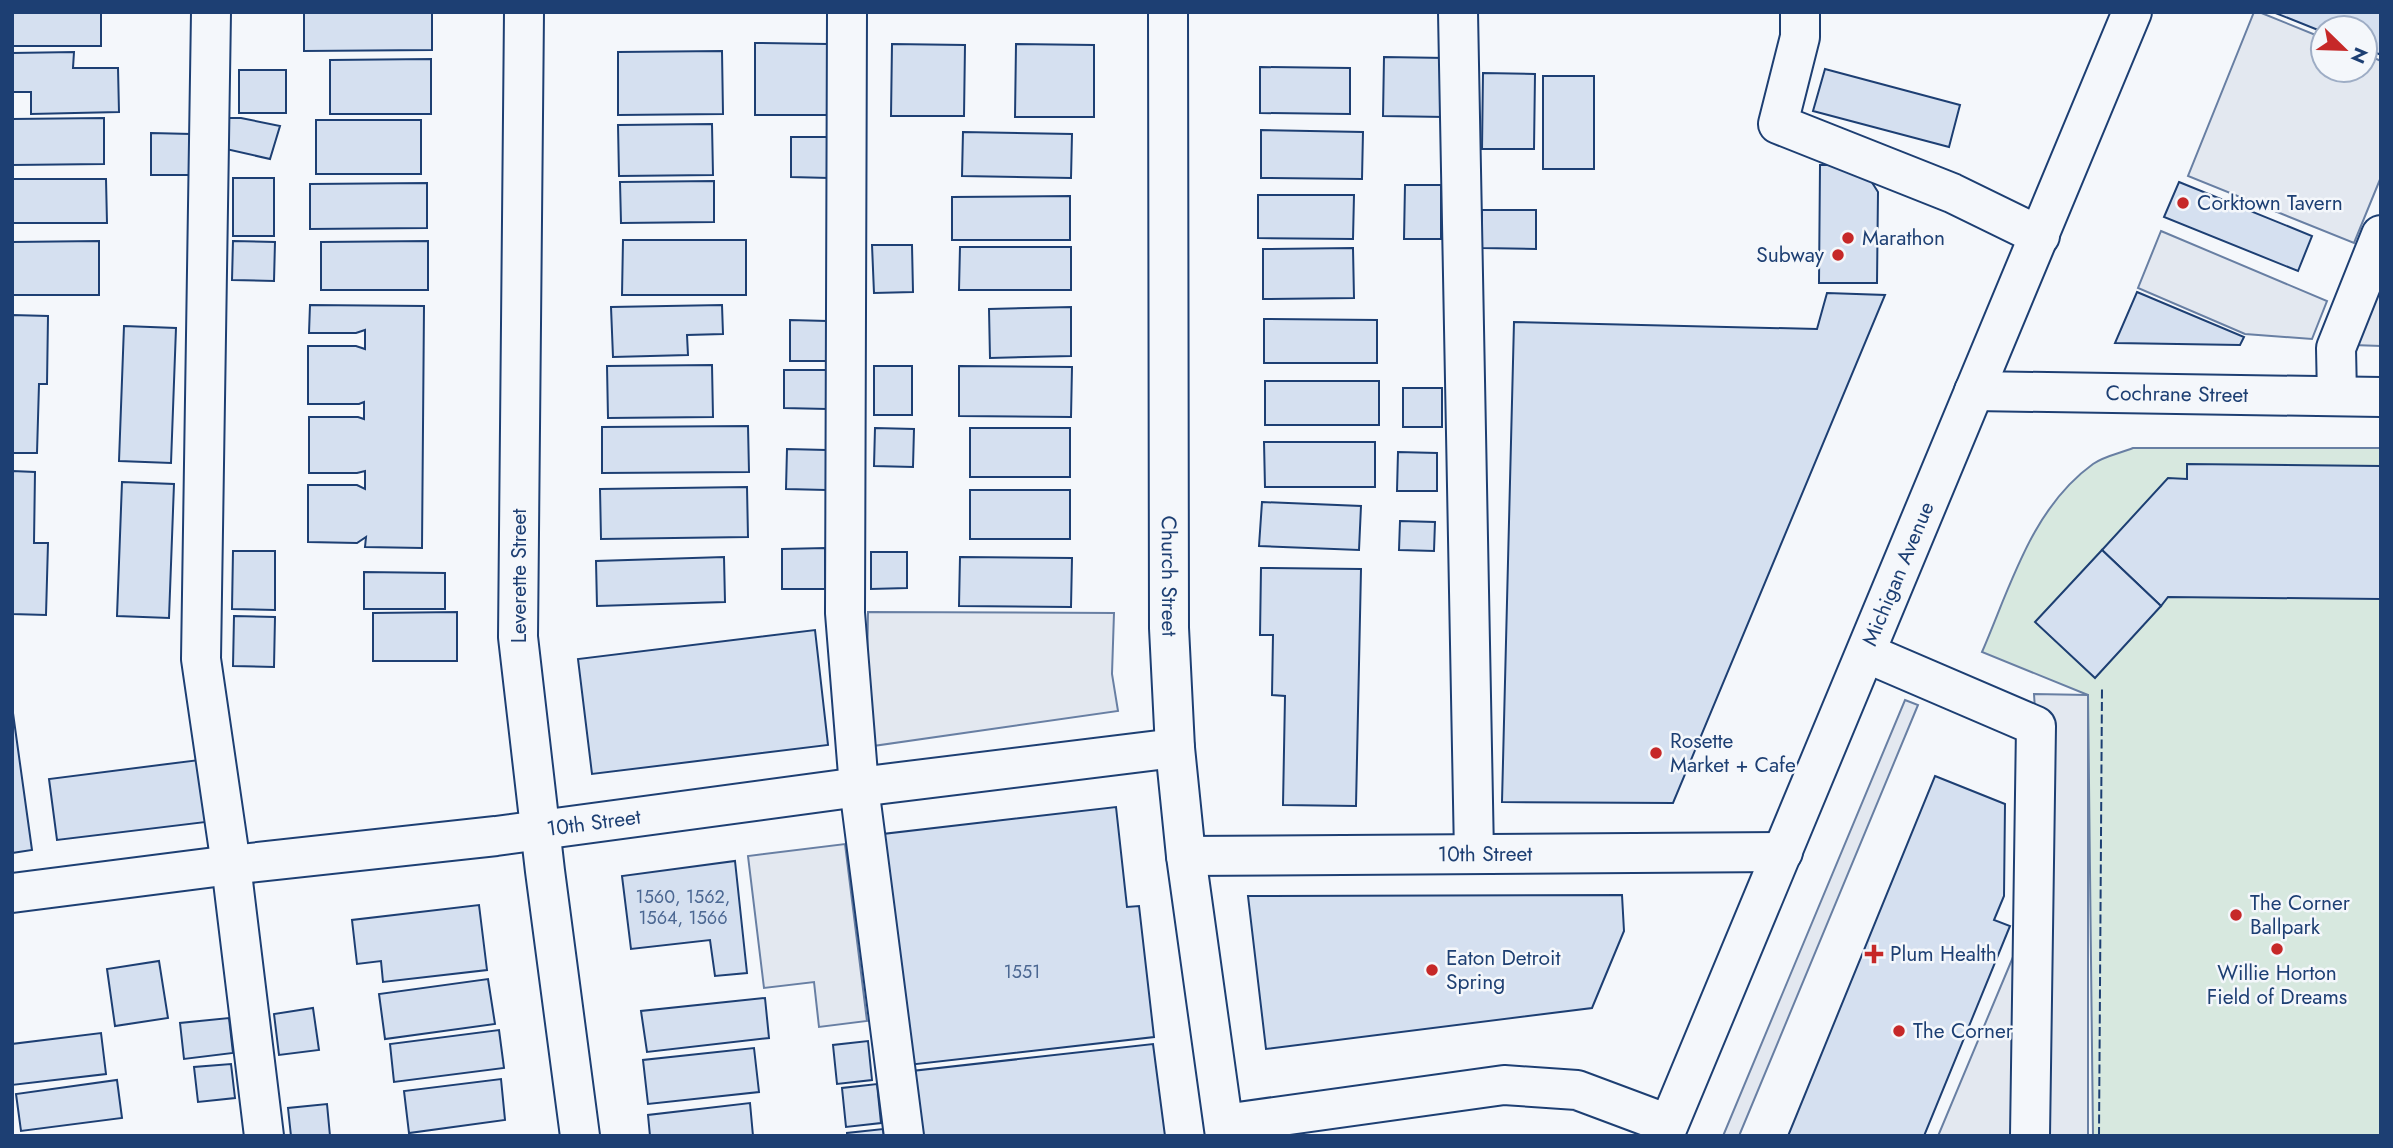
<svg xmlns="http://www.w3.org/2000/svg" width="2393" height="1148" font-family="Jost,sans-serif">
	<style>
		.green { fill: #d7e8df; stroke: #687fa3; stroke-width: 2 }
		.parking { fill: #e3e8f0; stroke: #687fa3; stroke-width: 2 }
		.building { fill: #d5e0f0; stroke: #1d3f73; stroke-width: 2 }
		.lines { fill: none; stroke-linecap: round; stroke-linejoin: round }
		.minor-casing { stroke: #1d3f73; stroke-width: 42 }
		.major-casing { stroke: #1d3f73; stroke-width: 42 }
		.minor { stroke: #f4f7fb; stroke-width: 38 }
		.major { stroke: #f4f7fb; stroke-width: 38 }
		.fence { stroke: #1d3f73; stroke-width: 2; stroke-dasharray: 9 3.5; stroke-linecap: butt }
		.poi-dot { fill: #c62828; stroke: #f4f7fb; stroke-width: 2.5 }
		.labels { text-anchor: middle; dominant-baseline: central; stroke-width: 5; stroke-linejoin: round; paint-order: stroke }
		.number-label { font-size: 18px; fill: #4b6792 }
		.poi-label { font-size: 21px; fill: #1d3f73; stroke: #f4f7fb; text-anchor: start }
		.street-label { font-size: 21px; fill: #1d3f73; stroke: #f4f7fb }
	</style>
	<rect width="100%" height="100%" fill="#f4f7fb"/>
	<path class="green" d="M2133 448H2381V1136H2093L2088 695 1982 652C2011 585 2032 508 2093 464 2104 456 2121 453 2133 448Z"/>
	<g class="parking">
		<path d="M2254 12H2259L2323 38V70H2365V54L2381 61V177L2354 243 2188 176Z"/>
		<path d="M2161 231 2327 301 2312 339 2245 334 2138 288Z"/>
		<path d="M2381 277V346L2353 345Z"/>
		<path d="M868 612 1114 613 1112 674 1118 711 873 746 867 672Z"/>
		<path d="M2034 694 2088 695V1136H2023L2036 726Z"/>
		<path d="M1905 700 1918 705 1739 1136H1723Z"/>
		<path d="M845 844 867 1021 819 1027 814 982 764 988 748 856Z"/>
		<path d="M2021 938 2012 1136H1938Z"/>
	</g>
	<g class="building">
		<rect x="12" y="12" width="89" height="34"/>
		<path d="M304 12H432V50L304 51Z"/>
		<path d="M2273 12H2381V55L2365 48V28H2323V32Z"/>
		<path d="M755 43 828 44 827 115H755Z"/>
		<path d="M892 44 965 45 964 116H891Z"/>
		<path d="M1016 44 1094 45V117H1015Z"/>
		<path d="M722 51 723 114 618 115V52Z"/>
		<path d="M74 52 73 68H118L119 112 31 114V92H12V53Z"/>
		<path d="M1384 57 1446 58 1445 117 1383 116Z"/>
		<path d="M431 59V114H330V60Z"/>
		<path d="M1260 67 1350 68V114L1260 113Z"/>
		<path d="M1825 69 1960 105 1949 147 1813 111Z"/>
		<rect x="239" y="70" width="47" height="43"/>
		<path d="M1483 73 1535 74 1534 149H1482Z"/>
		<rect x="1543" y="76" width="51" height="93"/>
		<path d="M104 118V164L12 165V119Z"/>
		<path d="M228 118H241L280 126 270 159 226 149Z"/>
		<rect x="316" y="120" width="105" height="54"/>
		<path d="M712 124 713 175 619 176 618 125Z"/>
		<path d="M1261 130 1363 132 1362 179 1261 178Z"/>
		<path d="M963 132 1072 134 1071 178 962 176Z"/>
		<path d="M151 133 191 134V175H151Z"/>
		<path d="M791 137H829V178L791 177Z"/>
		<path d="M1820 165H1861L1878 192 1877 283H1819Z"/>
		<rect x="233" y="178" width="41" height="58"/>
		<path d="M12 179H106L107 223H12Z"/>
		<path d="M714 181V222L621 223 620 182Z"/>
		<path d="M2179 182 2312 236 2298 271 2164 217Z"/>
		<path d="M427 183V228L310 229V184Z"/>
		<path d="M1405 185H1441V239H1404Z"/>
		<path d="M1258 195H1354L1353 239 1258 238Z"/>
		<path d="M1070 196V240H952V197Z"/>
		<path d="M1482 210H1536V249L1482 248Z"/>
		<path d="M623 240H746V295H622Z"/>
		<path d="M99 241V295H12V242Z"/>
		<path d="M233 241 275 242 274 281 232 280Z"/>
		<path d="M428 241V290H321V242Z"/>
		<path d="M872 245H912L913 292 874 293Z"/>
		<path d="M960 247H1071V290H959Z"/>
		<path d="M1353 248 1354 298 1263 299V249Z"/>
		<path d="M2137 292 2244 337 2240 345 2115 343Z"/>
		<path d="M1827 293 1885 295 1673 803 1502 802 1514 322 1817 329Z"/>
		<path d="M310 305 424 306 422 548 365 547 366 537 357 543 308 542V485H357L365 489V471L357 473H309V417H358L364 419V402L359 404H308V346H356L365 349V330L356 333H309Z"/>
		<path d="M722 305 723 334 687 335 688 355 613 357 611 307Z"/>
		<path d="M1071 307V356L990 358 989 309Z"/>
		<path d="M12 315 48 316 47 384H39L37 453H12Z"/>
		<path d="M1264 319 1377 320V363H1264Z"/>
		<path d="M790 320 827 321 826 361H790Z"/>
		<path d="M124 326 176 328 171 463 119 461Z"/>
		<path d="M712 365 713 417 608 418 607 366Z"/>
		<rect x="874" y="366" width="38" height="49"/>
		<path d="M959 366 1072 367 1071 417 959 416Z"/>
		<path d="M784 370H828L827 409 784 408Z"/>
		<rect x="1265" y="381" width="114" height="44"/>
		<rect x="1403" y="388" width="39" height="39"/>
		<path d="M748 426 749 472 602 473V427Z"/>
		<path d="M875 428 914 429 913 467 874 466Z"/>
		<rect x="970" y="428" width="100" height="49"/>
		<path d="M1264 442H1375V487H1265Z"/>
		<path d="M787 449 826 450V490L786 489Z"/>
		<path d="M1398 452 1437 453V491H1397Z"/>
		<path d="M2187 464 2381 466V599L2168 597 2161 606 2102 550 2168 478 2187 479Z"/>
		<path d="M12 471 35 472 34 543H48L46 615 12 614Z"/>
		<path d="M122 482 174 484 169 618 117 616Z"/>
		<path d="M747 487 748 537 601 539 600 489Z"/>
		<rect x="970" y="490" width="100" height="49"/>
		<path d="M1262 502 1361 506 1359 550 1259 546Z"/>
		<path d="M1400 521 1435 522 1434 551 1399 550Z"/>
		<path d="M825 548V589H782V549Z"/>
		<path d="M2102 550 2161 606 2095 678 2035 622Z"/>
		<path d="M233 551H275V610L232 609Z"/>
		<path d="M871 552H907V588L871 589Z"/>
		<path d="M724 557 725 602 597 606 596 561Z"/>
		<path d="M960 557 1072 558 1071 607 959 606Z"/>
		<path d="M1261 568 1361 569 1356 806 1283 805 1285 696 1272 695 1273 635H1260Z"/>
		<path d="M364 572 445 573V609H364Z"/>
		<path d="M457 612V661H373V613Z"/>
		<path d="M234 616 275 617 274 667 233 666Z"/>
		<path d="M815 630 828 745 592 774 578 659Z"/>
		<path d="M12 706 32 850 12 853Z"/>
		<path d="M199 760 206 822 57 840 49 779Z"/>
		<path d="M1935 776 2005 804 2004 896 1994 920 2010 926 1924 1136H1788Z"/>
		<path d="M1116 807 1127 907 1139 906 1154 1037 908 1065 883 834Z"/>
		<path d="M735 861 747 973 715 976 710 940 631 949 622 876Z"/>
		<path d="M1622 895 1624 931 1592 1008 1266 1049 1248 896Z"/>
		<path d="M479 905 487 970 383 982 381 961 357 964 352 920Z"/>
		<path d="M159 961 168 1018 115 1026 107 969Z"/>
		<path d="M488 979 495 1024 385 1039 379 994Z"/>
		<path d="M765 998 769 1038 647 1052 641 1011Z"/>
		<path d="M313 1008 319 1050 279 1055 274 1014Z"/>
		<path d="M229 1018 233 1053 184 1059 180 1023Z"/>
		<path d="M499 1030 504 1068 394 1082 390 1044Z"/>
		<path d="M101 1033 106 1074 12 1085V1044Z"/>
		<path d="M868 1041 872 1080 837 1084 833 1045Z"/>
		<path d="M1153 1044 1165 1136H921L912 1071Z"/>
		<path d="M754 1048 759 1092 648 1104 643 1060Z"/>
		<path d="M231 1064 235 1098 198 1102 194 1067Z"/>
		<path d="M501 1079 505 1120 409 1133 404 1091Z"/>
		<path d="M117 1080 122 1118 21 1131 16 1094Z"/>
		<path d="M877 1084 881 1123 846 1127 842 1088Z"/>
		<path d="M750 1103 753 1136H650L648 1115Z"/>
		<path d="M327 1104 330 1136H291L288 1108Z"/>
		<path d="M883 1129 884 1136H847V1133Z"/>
	</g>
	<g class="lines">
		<defs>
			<g id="minor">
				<path d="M211 12 201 659 231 865 264 1136"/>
				<path d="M524 12 518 637 545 871 580 1136"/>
				<path d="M847 12 845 613 859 787 904 1136"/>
				<path id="s1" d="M1168 12 1169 628 1175 748 1186 856 1225 1136"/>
				<path d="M1458 12 1474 854"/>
				<path d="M1800 12V37L1778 124 1952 193 2040 236"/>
				<path id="s2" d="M1974 391 2381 397"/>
				<path d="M2337 396 2336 348 2381 235"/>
				<path d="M1866 653 2036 726 2030 1136"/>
				<path id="s3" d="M1186 856 1783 852"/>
				<path id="s4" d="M12 893 231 865 496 836 859 787 1175 748"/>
				<path d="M1224 1124 1504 1085 1577 1090 1668 1124"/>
			</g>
			<g id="major">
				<path id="s5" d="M1664 1136 2132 12"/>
			</g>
		</defs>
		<use href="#minor" class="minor-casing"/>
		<use href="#major" class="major-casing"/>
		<use href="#minor" class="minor"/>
		<use href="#major" class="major"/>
		<path class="fence" d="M2099 1136 2102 687"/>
	</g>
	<g class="poi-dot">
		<circle cx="2183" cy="203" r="7"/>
		<circle cx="1848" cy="238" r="7"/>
		<circle cx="1838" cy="255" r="7"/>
		<circle cx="1656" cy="753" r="7"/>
		<circle cx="2236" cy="915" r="7"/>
		<circle cx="2277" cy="949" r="7"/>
		<path d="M1870.5 943.5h7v7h7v7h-7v7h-7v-7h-7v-7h7z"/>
		<circle cx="1432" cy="970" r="7"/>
		<circle cx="1899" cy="1031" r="7"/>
	</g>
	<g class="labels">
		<g class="number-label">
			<text x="683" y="897">1560, 1562,<tspan x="683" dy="21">1564, 1566</tspan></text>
			<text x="1022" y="972">1551</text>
		</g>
		<g class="poi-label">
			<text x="2197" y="203">Corktown Tavern</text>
			<text x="1862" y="238">Marathon</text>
			<text x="1824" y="255" text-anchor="end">Subway</text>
			<text x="1670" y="741">Rosette<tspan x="1670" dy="24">Market + Cafe</tspan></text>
			<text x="2250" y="903">The Corner<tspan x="2250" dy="24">Ballpark</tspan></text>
			<text x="1890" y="954">Plum Health</text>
			<text x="1446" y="958">Eaton Detroit<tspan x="1446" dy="24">Spring</tspan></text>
			<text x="2277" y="973" text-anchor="middle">Willie Horton<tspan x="2277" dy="24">Field of Dreams</tspan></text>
			<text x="1913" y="1031">The Corner</text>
		</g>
		<g class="street-label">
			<text stroke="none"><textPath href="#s2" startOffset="203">Cochrane Street</textPath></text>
			<text stroke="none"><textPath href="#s5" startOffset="609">Michigan Avenue</textPath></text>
			<text transform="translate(519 576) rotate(-90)">Leverette Street</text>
			<text stroke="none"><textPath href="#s1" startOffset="564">Church Street</textPath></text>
			<text stroke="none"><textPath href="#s4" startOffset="586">10th Street</textPath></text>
			<text stroke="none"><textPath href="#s3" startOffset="299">10th Street</textPath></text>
		</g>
	</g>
	<rect width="2393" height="1148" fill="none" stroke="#1d3f73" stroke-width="28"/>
	<g transform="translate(2344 49) rotate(113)"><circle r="33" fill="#f4f7fb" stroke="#9eadc5" stroke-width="2"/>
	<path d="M0-5L12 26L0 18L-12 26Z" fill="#c62828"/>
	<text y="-10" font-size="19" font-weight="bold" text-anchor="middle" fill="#1d3f73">N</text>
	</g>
</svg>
